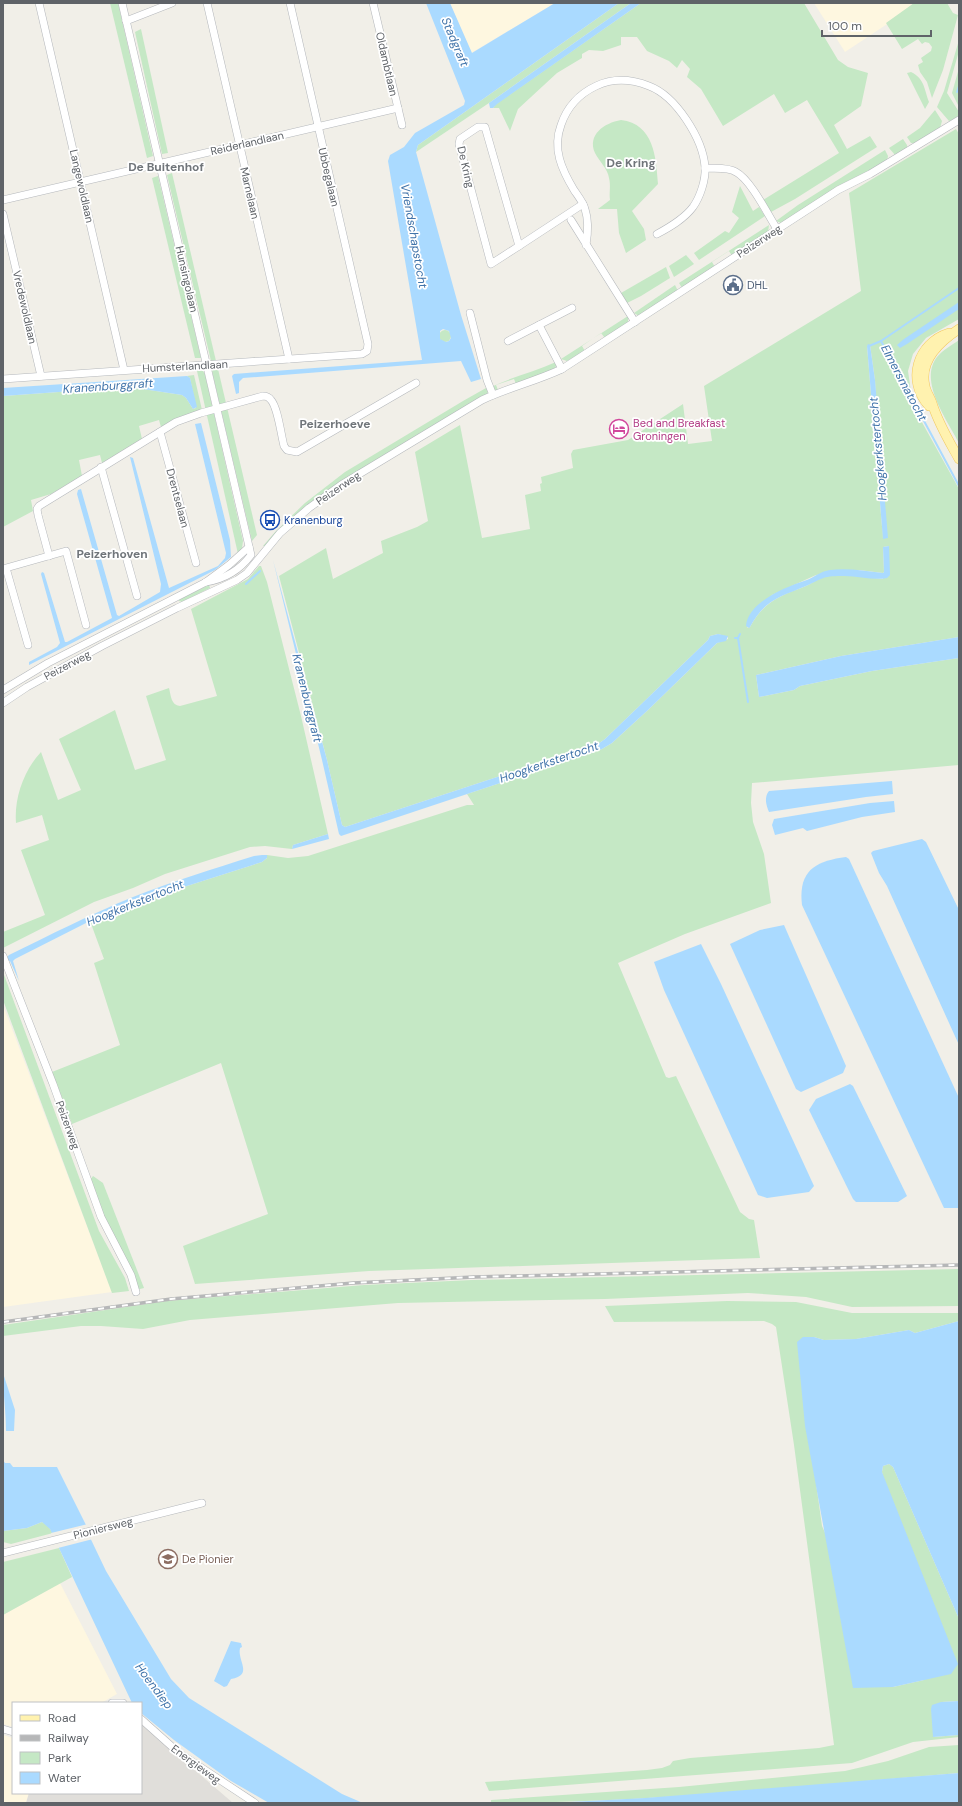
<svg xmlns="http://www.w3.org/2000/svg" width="962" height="1806" font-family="'DM Sans',sans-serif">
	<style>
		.commercial { fill: #fef7e0 }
		.industrial { fill: #e0deda }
		.green { fill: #c5e8c5; fill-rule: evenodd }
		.water { fill: #aadaff; fill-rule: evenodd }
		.pier { fill: #f1efe8 }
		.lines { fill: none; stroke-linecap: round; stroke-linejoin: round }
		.stream { stroke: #aadaff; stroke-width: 2 }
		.minor-casing { stroke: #b5b8bc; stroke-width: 8 }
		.major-casing { stroke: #f2c960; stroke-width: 10 }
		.minor { stroke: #fff; stroke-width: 7 }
		.major { stroke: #fff2af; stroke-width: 9 }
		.rail-casing { stroke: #b6b7b8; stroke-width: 3.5 }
		.rail { stroke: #fff; stroke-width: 2; stroke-dasharray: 6; stroke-linecap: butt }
		.labels { text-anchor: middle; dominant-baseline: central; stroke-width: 3.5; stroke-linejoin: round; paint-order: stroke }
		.street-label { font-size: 11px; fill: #5f6368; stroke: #fff }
		.service-label { font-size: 11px; fill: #4e5e75; stroke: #fff; text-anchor: start }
		.hotel-label { font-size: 11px; fill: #b23c85; stroke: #fff; text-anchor: start }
		.transit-label { font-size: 11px; fill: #164399; stroke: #fff; text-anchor: start }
		.education-label { font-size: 11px; fill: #785e54; stroke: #fff; text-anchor: start }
		.water-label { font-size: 12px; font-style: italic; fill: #4174aa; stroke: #fff }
		.neighbourhood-label { font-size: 12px; font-weight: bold; fill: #70757a; stroke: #fff }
	</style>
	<rect width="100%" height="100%" fill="#f1efe8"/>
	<g class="commercial">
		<path d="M450 3H555L471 53Z"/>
		<path d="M814 3H919L845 52Z"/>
		<path d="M3 1005 112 1292 3 1307Z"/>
		<path d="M60 1583 117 1694 101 1703H13V1727L3 1724V1615Z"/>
		<path d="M3 1735 13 1738V1793H29L26 1803H3Z"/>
	</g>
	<path class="industrial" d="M141 1724 233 1803H26L29 1793H141Z"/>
	<g class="green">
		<path d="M110 3H118L153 156 147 158Z"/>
		<path d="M619 3H631L489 103 416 152 418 145Z"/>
		<path d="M641 3H804L838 60 848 67 868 73 861 106 834 125 847 149 870 136 877 147 795 199 771 212 763 200 839 153 807 100 785 113 774 94 723 126 701 89 687 77 690 69 682 60 677 68 669 61 647 51 637 37H621V45L603 51 589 50 582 54V58L557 73 518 109 510 131 499 108H493L496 104Z"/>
		<path d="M914 3H947L953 13 958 15 943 70 932 98 927 82 920 72 918 65 923 62 921 58 931 51 932 47 929 43 925 42 922 44 918 39 902 49 886 23Z"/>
		<path d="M141 29 168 153 162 154 135 32Z"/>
		<path d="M959 40V51L947 93 959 112V115L953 120 949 121 937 107 944 91Z"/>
		<path d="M959 68V107L952 93Z"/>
		<path d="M911 72C925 79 924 89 929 102L925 109 907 73Z"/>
		<path d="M935 110 942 121 940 128 915 143H911L907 137 920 128Z"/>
		<path d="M621 120C654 124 656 157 658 184L632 211 644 229 646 240 626 253 619 233 617 209H598L610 200C609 193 611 185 609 178 608 169 599 161 595 153 587 135 604 123 621 120Z"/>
		<path d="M956 129 959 134V319L926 338 913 354 908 371 913 406 959 489V637L841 656 756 675 759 697 794 690 800 686 872 671 959 658V765L752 783 751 803 753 822 764 854 771 903 685 934 618 963 666 1077 669 1078 676 1076 740 1212 749 1219 754 1220 760 1258 369 1271 195 1284 183 1246 268 1214 221 1063 72 1124 52 1072 120 1045 94 963 104 959 90 921 165 893 262 862 267 858V855L288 858 308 856 467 805H474L467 794 602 749 612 743 648 710 717 643 728 639V637L718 634 710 636 708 640 605 739 598 744 345 827 342 825 327 760 279 576 326 548 333 579 383 553 381 541 417 527 428 521 415 452 460 425 482 538 530 529 525 495 541 491 540 484 542 483 541 477 573 468 571 454 573 450 628 440 683 404 688 444 712 441 704 386 861 291 849 193ZM870 345 875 380 883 539 867 346ZM889 546 883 579C865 577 846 574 828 576 820 577 813 583 806 586 780 596 764 601 750 627L747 628 772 595 816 575 859 570 883 573 884 572 883 547Z"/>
		<path d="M903 139 907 145V148L895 155 889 148Z"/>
		<path d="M885 150 888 156 887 161 781 223 776 221 798 205Z"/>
		<path d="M172 173 216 361H211L167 175Z"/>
		<path d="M158 176 201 358H195L152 178Z"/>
		<path d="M740 186 753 211 759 207 765 216 699 260 694 253 725 231 729 233 739 218 732 212Z"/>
		<path d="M769 225 768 232 732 256 729 251 712 262 715 267 682 288 679 283Z"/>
		<path d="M686 255 694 264 674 277 669 266Z"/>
		<path d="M666 267 670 278 641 296 627 303 621 293Z"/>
		<path d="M675 285 678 291 639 316 634 313Z"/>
		<path d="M628 316V322L605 338 601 333 582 346 585 351 567 361 561 359Z"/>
		<circle cx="445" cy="336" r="6"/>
		<path d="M959 340V443C948 421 918 381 937 357 943 350 952 345 959 340Z"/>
		<path d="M556 362V366L554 370 516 384 514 379 496 385 498 390H493L491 387C512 377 534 372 556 362Z"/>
		<path d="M218 369 257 535 252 541 213 376 212 370Z"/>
		<path d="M197 371H203L205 374 243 541 242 548 238 554Z"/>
		<path d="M194 375 202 410 161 427 159 420 139 426 142 439 102 463 100 455 79 460 82 476 51 494 31 500 33 511 3 527V396L115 388H136L182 395 186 398 193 409 196 408 190 378 187 376Z"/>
		<path d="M486 388 488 392 486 395 318 497 297 514 265 546H263L275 532 305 503 345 472 463 401Z"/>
		<path d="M259 566H261L267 582 301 716 328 834 293 845 292 849 265 846 250 847 165 874 133 888 94 902 3 948V932L45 915 21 850 49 840 42 815 16 823C14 798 24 770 41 752L58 800 81 790 59 739 115 710 135 770 166 760 146 696 169 688C171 696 171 705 180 706L217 696 191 609 248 579Z"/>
		<path d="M209 585 210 588 182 602 179 601V599Z"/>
		<path d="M3 972 99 1231 125 1278 129 1291 112 1293 3 1000Z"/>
		<path d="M93 1176 103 1183 144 1288 136 1290 108 1231 90 1180Z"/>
		<path d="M959 1269V1306L852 1307 806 1297 748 1293 605 1299 398 1303 190 1320 143 1329 101 1326H81L3 1336V1325L167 1301 364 1285 472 1280Z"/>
		<path d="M727 1301 796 1302 852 1313H959V1321L915 1333 909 1330 856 1339 824 1340 814 1337 816 1483 822 1526 893 1687 924 1680 882 1472 883 1466 889 1464 893 1467 959 1619V1701L941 1702 933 1737 959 1735V1737L913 1742 852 1763 489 1791 485 1782 647 1770 662 1768 670 1765 673 1761 690 1758 819 1748 834 1745 794 1445 776 1327 772 1324 764 1321 614 1322 605 1306Z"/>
		<path d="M42 1522 48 1526 53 1533 11 1544 3 1542V1531L27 1528Z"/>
		<path d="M59 1548 72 1577 3 1615V1562Z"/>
		<path d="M959 1745V1773C803 1786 647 1803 491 1803V1800L679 1787 845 1771 888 1761 929 1747Z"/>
	</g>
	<g class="water">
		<path d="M426 3H450L472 53 555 3H619L418 145 416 152 461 315 481 379 471 382 461 361 243 378 239 382V393L236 394 232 376 234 374 422 360 388 161 390 155 404 147 415 133 464 105 465 101ZM443 329 449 331 451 338 449 341 446 342 440 339V331Z"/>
		<path d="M631 3H641L497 104 493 108H490L489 103Z"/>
		<path d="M959 302V309L907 344 900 348 897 345 904 339Z"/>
		<path d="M868 344 870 345 875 380 888 538 883 539 867 346Z"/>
		<path d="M187 376 190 378 197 407 193 409 186 398 182 395 136 388H115L3 396V388Z"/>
		<path d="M201 423 230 540 231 557 215 570 29 665V662L57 647 60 643 41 574 42 572 44 573 65 642H67L112 618 77 494 78 490 81 489 117 615 119 616 160 592 161 584 130 457 133 458 169 588 218 566 225 558 226 553 195 424Z"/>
		<path d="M889 546 890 575 887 578C873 581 856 575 841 576 822 576 822 579 806 586 780 597 765 599 750 627L749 628 746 626C748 602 786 587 804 581 814 578 820 571 830 570 848 568 865 571 883 573L884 572 883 547Z"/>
		<path d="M273 560 327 760 342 825 345 827 598 744 605 739 708 640 710 636 718 634 728 636 726 641 717 643 648 710 612 743 602 749 341 836 339 834 322 760Z"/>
		<path d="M959 637V658L872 671 800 686 794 690 759 697 756 675 841 656Z"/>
		<path d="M892 781 893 794 866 797 769 812C766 805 764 797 769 791Z"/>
		<path d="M894 801 895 812 862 817 807 831 803 828 775 835 772 825 774 819 870 803Z"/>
		<path d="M328 834 329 839 292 849 293 845Z"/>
		<path d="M922 839 926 842 959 910V1045L887 886 879 873 871 853 873 851Z"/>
		<path d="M262 855H267V858L262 862 165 893 90 921 15 959 13 961 19 981 10 961H8L7 957 9 955C50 935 91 914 133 897 173 881 213 869 254 856Z"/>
		<path d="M846 857 849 859 959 1098V1208H944L802 905C798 871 815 861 846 857Z"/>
		<path d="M784 925 846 1066 843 1073 801 1092 796 1089 730 944 760 930Z"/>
		<path d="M701 944 721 984 814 1186 809 1192 767 1198 758 1195 664 990 654 962Z"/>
		<path d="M850 1084 853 1086 907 1196 898 1202H856L853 1199 809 1110 816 1099Z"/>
		<path d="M959 1321V1619L893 1467 889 1464 883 1466 882 1472 958 1664 951 1674 893 1687 853 1688 805 1426 797 1342 803 1337H814L824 1340 856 1339 909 1330 915 1333Z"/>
		<path d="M3 1373 15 1410 14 1431H6C6 1411 3 1393 3 1373Z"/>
		<path d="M3 1460 5 1463H10L13 1467H57L86 1525 85 1527 106 1571 171 1679 189 1698 342 1794 363 1803H269L231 1781 174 1740 141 1713V1703H132L50 1529 42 1522 27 1528 3 1531Z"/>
		<path d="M231 1641 241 1643 242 1647 240 1648C237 1661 254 1675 231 1679L227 1686 224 1687 214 1681Z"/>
		<path d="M959 1701V1735L933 1737 931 1709 932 1705 941 1702Z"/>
		<path d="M959 1773V1803H551L645 1798Z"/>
	</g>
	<path class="pier" d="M88 1524V1527L93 1539 58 1548 51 1533Z"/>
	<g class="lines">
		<g class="stream">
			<path d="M957 92 959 86"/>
			<path d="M959 288 881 341 959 486"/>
			<path d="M869 346 881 341"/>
			<path d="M246 584 260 571"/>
			<path d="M735 638H738L740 634"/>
			<path d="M738 638 748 702"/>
		</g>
		<defs>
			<g id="minor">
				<path d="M39 3 124 370"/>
				<path d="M122 3 251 555C239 571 225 579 206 582"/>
				<path d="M207 3 289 359"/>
				<path d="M373 3 402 125"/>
				<path d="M126 21 172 3"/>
				<path d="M478 127H485L519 246 491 264 459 144 460 139Z"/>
				<path d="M705 168C714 169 728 167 736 172 751 180 768 215 777 229"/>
				<path d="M3 200 398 108"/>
				<path d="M3 214 41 376"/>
				<path d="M571 220 635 322"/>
				<path d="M586 245C588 233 589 221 585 209 583 202 578 196 574 190 562 170 552 149 561 125 567 107 579 94 596 86 613 78 631 79 649 86 676 96 703 139 705 167 706 180 700 197 693 207 684 219 670 227 657 234"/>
				<path d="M519 246 583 204"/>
				<path d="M470 313 487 380 493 395"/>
				<path d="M539 325 562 369"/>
				<path d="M508 341 572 308"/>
				<path d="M3 379 362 354 367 351 368 344 290 3"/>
				<path d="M160 432 196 563"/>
				<path d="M101 467 137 596"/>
				<path d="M49 556 38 515 37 509 39 506 176 422 201 413 263 396C266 396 269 397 271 400 278 408 281 435 284 446L287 450 297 452 416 383"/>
				<path d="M28 645 6 568 66 551 86 625"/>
				<path d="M3 690 48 663 206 582 229 565 249 547"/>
				<path d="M3 703 27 687 102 646 177 608 237 580 247 573 280 533 309 508 341 485 482 400C508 388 536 381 562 369L838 190 870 174 959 120"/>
				<path d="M3 956 53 1084 101 1217 131 1275 136 1292"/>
				<path d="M3 1553 202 1503"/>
				<path d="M112 1703H123"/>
				<path d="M141 1719 179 1753 255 1803"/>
				<path d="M3 1729 13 1732"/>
			</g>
			<g id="major">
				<path d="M959 329C939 342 919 361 925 386 926 392 930 397 932 403 938 423 949 441 959 459"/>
				<path d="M929 406C906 381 917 343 949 333"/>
			</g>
		</defs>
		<use href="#minor" class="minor-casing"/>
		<use href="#major" class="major-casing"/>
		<use href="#minor" class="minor"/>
		<use href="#major" class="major"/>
		<defs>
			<path id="rail" d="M3 1322 171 1299 353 1283 474 1277 959 1265"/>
		</defs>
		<use href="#rail" class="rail-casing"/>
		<use href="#rail" class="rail"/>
	</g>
	<defs>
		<symbol id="civic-ring" viewBox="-11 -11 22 22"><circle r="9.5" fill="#fff" stroke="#5c6f8a" stroke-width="1.5"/><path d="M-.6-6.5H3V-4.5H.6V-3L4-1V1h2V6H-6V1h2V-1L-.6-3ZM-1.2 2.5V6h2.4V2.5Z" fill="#5c6f8a"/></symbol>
		<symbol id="hotel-ring" viewBox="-11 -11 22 22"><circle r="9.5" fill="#fff" stroke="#d1479c" stroke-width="1.5"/><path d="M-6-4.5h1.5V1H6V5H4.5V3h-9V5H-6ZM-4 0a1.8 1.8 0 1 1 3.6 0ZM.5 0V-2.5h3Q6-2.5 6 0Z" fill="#d1479c"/></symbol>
		<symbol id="bus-ring" viewBox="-11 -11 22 22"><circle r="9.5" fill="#fff" stroke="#1a4fb4" stroke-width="1.5"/><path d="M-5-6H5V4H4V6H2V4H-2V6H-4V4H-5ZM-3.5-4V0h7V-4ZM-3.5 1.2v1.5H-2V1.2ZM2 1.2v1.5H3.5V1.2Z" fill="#1a4fb4"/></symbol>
		<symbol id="school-ring" viewBox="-11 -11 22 22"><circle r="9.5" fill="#fff" stroke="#8d6e63" stroke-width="1.5"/><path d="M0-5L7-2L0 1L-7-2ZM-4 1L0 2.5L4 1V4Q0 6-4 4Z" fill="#8d6e63"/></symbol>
	</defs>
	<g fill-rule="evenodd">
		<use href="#civic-ring" x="722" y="274" width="22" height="22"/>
		<use href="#hotel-ring" x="608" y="418" width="22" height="22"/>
		<use href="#bus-ring" x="259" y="509" width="22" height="22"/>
		<use href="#school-ring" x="157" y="1548" width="22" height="22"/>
	</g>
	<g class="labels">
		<g class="street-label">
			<text transform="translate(387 64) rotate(77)">Oldambtlaan</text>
			<text transform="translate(247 143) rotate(-13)">Reiderlandlaan</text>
			<text transform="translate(466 167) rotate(77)">De Kring</text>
			<text transform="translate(329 177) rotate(77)">Ubbegalaan</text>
			<text transform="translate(82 186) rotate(77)">Langewoldlaan</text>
			<text transform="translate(250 193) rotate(77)">Marnelaan</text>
			<text transform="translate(759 241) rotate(-33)">Peizerweg</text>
			<text transform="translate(187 279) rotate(77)">Hunsingolaan</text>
			<text transform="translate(25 307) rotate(77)">Vredewoldlaan</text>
			<text transform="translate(185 366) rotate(-3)">Humsterlandlaan</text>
			<text transform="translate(338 488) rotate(-34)">Peizerweg</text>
			<text transform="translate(178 498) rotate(75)">Drentselaan</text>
			<text transform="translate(67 665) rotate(-28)">Peizerweg</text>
			<text transform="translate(68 1125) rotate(70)">Peizerweg</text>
			<text transform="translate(103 1528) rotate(-14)">Pioniersweg</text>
			<text transform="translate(196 1764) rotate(36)">Energieweg</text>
		</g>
		<g class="service-label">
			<text x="747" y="285">DHL</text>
		</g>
		<g class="hotel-label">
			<text x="633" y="423">Bed and Breakfast<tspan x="633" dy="13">Groningen</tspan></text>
		</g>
		<g class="transit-label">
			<text x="284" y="520">Kranenburg</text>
		</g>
		<g class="education-label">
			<text x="182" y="1559">De Pionier</text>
		</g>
		<g class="water-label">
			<text transform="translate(455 42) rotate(67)">Stadgraft</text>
			<text transform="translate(414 236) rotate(80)">Vriendschapstocht</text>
			<text transform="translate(904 383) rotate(62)">Elmersmatocht</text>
			<text transform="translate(108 386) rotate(-4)">Kranenburggraft</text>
			<text transform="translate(878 449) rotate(-95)">Hoogkerkstertocht</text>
			<text transform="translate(307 698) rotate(76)">Kranenburggraft</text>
			<text transform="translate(549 762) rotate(-19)">Hoogkerkstertocht</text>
			<text transform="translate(135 903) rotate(-22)">Hoogkerkstertocht</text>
			<text transform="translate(154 1686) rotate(53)">Hoendiep</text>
		</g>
		<g class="neighbourhood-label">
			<text x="631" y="163">De Kring</text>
			<text x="166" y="167">De Buitenhof</text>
			<text x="335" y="424">Peizerhoeve</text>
			<text x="112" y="554">Peizerhoven</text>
		</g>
	</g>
	<rect width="962" height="1806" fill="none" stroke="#5f6368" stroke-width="8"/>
	<rect x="12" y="1702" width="130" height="92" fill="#ffffff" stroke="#bfc1c3"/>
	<rect x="20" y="1715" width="20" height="6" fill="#fff2af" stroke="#bfc1c3"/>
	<text x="48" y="1722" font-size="12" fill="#5f6368">Road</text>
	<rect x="20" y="1735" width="20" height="6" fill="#b6b7b8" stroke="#bfc1c3"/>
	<text x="48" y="1742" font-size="12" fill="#5f6368">Railway</text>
	<rect x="20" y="1752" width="20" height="12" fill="#c5e8c5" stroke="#bfc1c3"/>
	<text x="48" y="1762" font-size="12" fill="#5f6368">Park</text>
	<rect x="20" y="1772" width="20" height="12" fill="#aadaff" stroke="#bfc1c3"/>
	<text x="48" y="1782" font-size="12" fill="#5f6368">Water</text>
	<path d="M822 30v6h109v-6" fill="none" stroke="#5f6368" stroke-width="2"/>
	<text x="828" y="30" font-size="12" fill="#5f6368" stroke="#ffffff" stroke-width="3" paint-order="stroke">100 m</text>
</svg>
